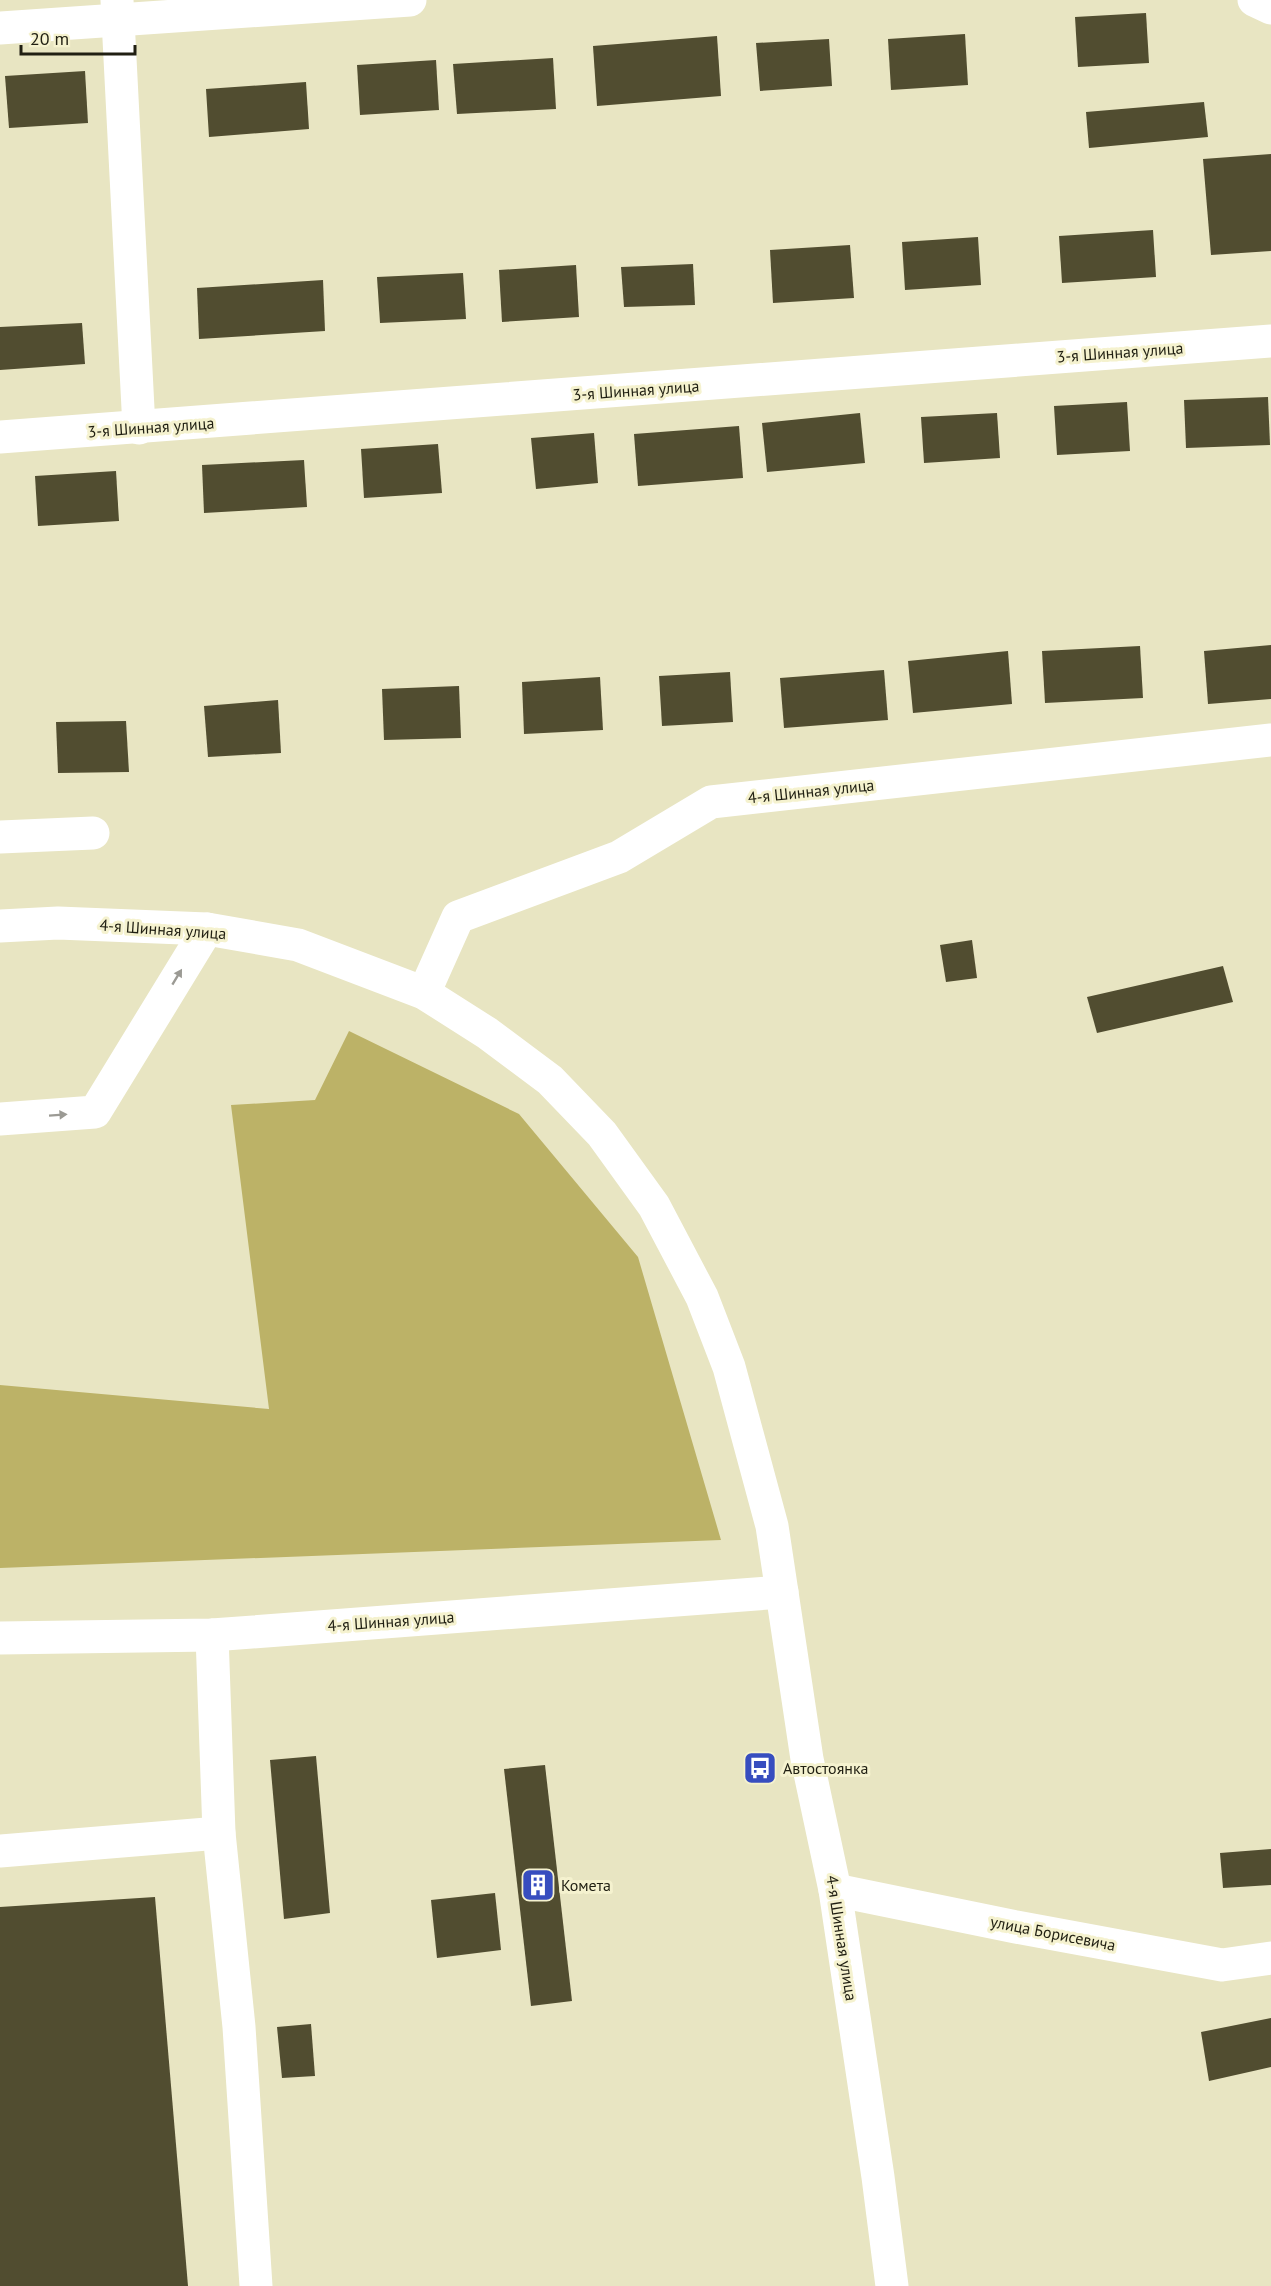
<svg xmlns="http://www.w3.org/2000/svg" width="1271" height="2286" font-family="'PT Sans',sans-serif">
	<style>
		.forest { fill: #bcb267 }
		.building { fill: #514d30 }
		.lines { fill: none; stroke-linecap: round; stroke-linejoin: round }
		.minor { stroke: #fff; stroke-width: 33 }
		.oneway { fill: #9b9a94 }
		.labels { text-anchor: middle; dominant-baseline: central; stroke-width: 6; stroke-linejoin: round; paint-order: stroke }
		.street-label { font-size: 16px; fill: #201f12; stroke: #f5f2cf }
		.poi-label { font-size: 16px; fill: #201f12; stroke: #f5f2cf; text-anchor: start }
	</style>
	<rect width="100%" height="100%" fill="#e8e5c2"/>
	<path class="forest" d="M349 1031 519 1114 638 1257 721 1540 0 1568V1385L269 1409 231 1105 315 1100Z"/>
	<g class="building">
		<path d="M1146 13 1149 63 1078 67 1075 17Z"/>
		<path d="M965 34 968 85 891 90 888 39Z"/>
		<path d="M717 36 721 96 597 106 593 46Z"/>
		<path d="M829 39 832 86 760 91 756 43Z"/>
		<path d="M553 58 556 109 457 114 453 64Z"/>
		<path d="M436 60 439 110 360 115 357 65Z"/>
		<path d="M85 71 88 123 9 128 5 76Z"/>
		<path d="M306 82 309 129 209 137 206 89Z"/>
		<path d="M1204 102 1208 137 1089 148 1086 112Z"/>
		<path d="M1271 154V251L1211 255 1203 159Z"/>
		<path d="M1153 230 1156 277 1062 283 1059 236Z"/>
		<path d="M978 237 981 285 905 290 902 242Z"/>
		<path d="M850 245 854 298 773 303 770 250Z"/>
		<path d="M693 264 695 305 624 307 621 267Z"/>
		<path d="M576 265 579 317 502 322 499 270Z"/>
		<path d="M463 273 466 319 380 323 377 277Z"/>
		<path d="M323 280 325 331 199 339 197 288Z"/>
		<path d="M82 323 85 364 0 370V327Z"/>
		<path d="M1268 397 1270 445 1186 448 1184 400Z"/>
		<path d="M1127 402 1130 451 1057 455 1054 406Z"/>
		<path d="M860 413 865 463 767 472 762 423Z"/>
		<path d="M997 413 1000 458 924 463 921 417Z"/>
		<path d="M739 426 743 478 638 486 634 434Z"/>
		<path d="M594 433 598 483 536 489 531 438Z"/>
		<path d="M438 444 442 493 364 498 361 449Z"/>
		<path d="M304 460 307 507 204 513 202 465Z"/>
		<path d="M116 471 119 521 38 526 35 476Z"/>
		<path d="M1271 645V699L1208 704 1204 651Z"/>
		<path d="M1140 646 1143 698 1045 703 1042 651Z"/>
		<path d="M1008 651 1012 704 913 713 908 661Z"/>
		<path d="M884 670 888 720 784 728 780 678Z"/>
		<path d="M730 672 733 722 662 726 659 676Z"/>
		<path d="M600 677 603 730 524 734 522 682Z"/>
		<path d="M459 686 461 738 384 740 382 689Z"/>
		<path d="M278 700 281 753 208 757 204 706Z"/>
		<path d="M126 721 129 772 58 773 56 722Z"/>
		<path d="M972 940 977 978 946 982 940 945Z"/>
		<path d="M1223 966 1233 1002 1097 1033 1087 997Z"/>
		<path d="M316 1756 330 1913 284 1919 270 1760Z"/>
		<path d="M545 1765 572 2001 531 2006 504 1769Z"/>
		<path d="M1271 1849V1885L1223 1888 1220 1853Z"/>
		<path d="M495 1893 501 1950 437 1958 431 1900Z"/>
		<path d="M155 1897 188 2286H0V1907Z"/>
		<path d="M1271 2018V2067L1209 2081 1201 2032Z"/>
		<path d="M311 2024 315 2076 282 2078 277 2027Z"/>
	</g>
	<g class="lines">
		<g class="minor">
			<path d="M117 0 139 428"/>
			<path d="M1254 0 1271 8"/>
			<path d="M0 28 410 0"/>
			<path d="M0 437 1271 341"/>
			<path d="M0 837 93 833"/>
			<path d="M0 926 58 923 207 929 298 945 424 993 487 1033 550 1080 602 1134 654 1206 702 1297 729 1367 772 1526 807 1759 835 1890 878 2177 892 2286"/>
			<path d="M424 993 458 917 619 857 711 802 1271 740"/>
			<path d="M0 1119 95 1112 207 929"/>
			<path d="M212 1635 219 1833 239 2027 256 2286"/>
			<path d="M0 1638 212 1635 782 1592"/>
			<path d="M0 1851 219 1833"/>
			<path d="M835 1890 1016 1927 1222 1965 1271 1958"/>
		</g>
	</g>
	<defs><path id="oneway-solid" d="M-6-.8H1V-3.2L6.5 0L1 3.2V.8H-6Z" transform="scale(1.5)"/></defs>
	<g class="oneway">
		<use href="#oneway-solid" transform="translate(177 977) rotate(-59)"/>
		<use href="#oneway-solid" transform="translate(58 1115) rotate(-4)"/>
	</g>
	<defs>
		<symbol id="bus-square" viewBox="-11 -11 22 22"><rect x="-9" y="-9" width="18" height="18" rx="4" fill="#374dbf" stroke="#f5f2cf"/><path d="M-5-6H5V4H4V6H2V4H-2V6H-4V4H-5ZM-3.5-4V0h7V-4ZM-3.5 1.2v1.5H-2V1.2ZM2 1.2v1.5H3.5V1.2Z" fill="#fff"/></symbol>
		<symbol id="building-square" viewBox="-11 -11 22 22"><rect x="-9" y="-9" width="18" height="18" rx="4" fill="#374dbf" stroke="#f5f2cf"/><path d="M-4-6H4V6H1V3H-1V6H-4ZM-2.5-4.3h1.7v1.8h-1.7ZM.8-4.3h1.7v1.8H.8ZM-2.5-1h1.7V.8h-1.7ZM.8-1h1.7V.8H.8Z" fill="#fff"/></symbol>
	</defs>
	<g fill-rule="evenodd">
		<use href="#bus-square" x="741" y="1749" width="38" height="38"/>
		<use href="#building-square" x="519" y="1866" width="38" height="38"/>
	</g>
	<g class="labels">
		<g class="street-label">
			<text transform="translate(1120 352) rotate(-4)">3-я Шинная улица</text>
			<text transform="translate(636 390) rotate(-4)">3-я Шинная улица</text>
			<text transform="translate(151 427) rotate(-4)">3-я Шинная улица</text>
			<text transform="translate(811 791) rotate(-6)">4-я Шинная улица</text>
			<text transform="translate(163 929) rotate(4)">4-я Шинная улица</text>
			<text transform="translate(391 1621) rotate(-4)">4-я Шинная улица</text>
			<text transform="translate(1053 1933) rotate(11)">улица Борисевича</text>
			<text transform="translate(842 1938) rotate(81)">4-я Шинная улица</text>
		</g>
		<g class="poi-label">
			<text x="783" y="1768">Автостоянка</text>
			<text x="561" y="1885">Комета</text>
		</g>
	</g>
	<path d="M21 45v9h114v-9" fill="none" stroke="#201f12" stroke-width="3"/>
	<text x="30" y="45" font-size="18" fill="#201f12" stroke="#f5f2cf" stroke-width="4.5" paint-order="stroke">20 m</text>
</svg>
